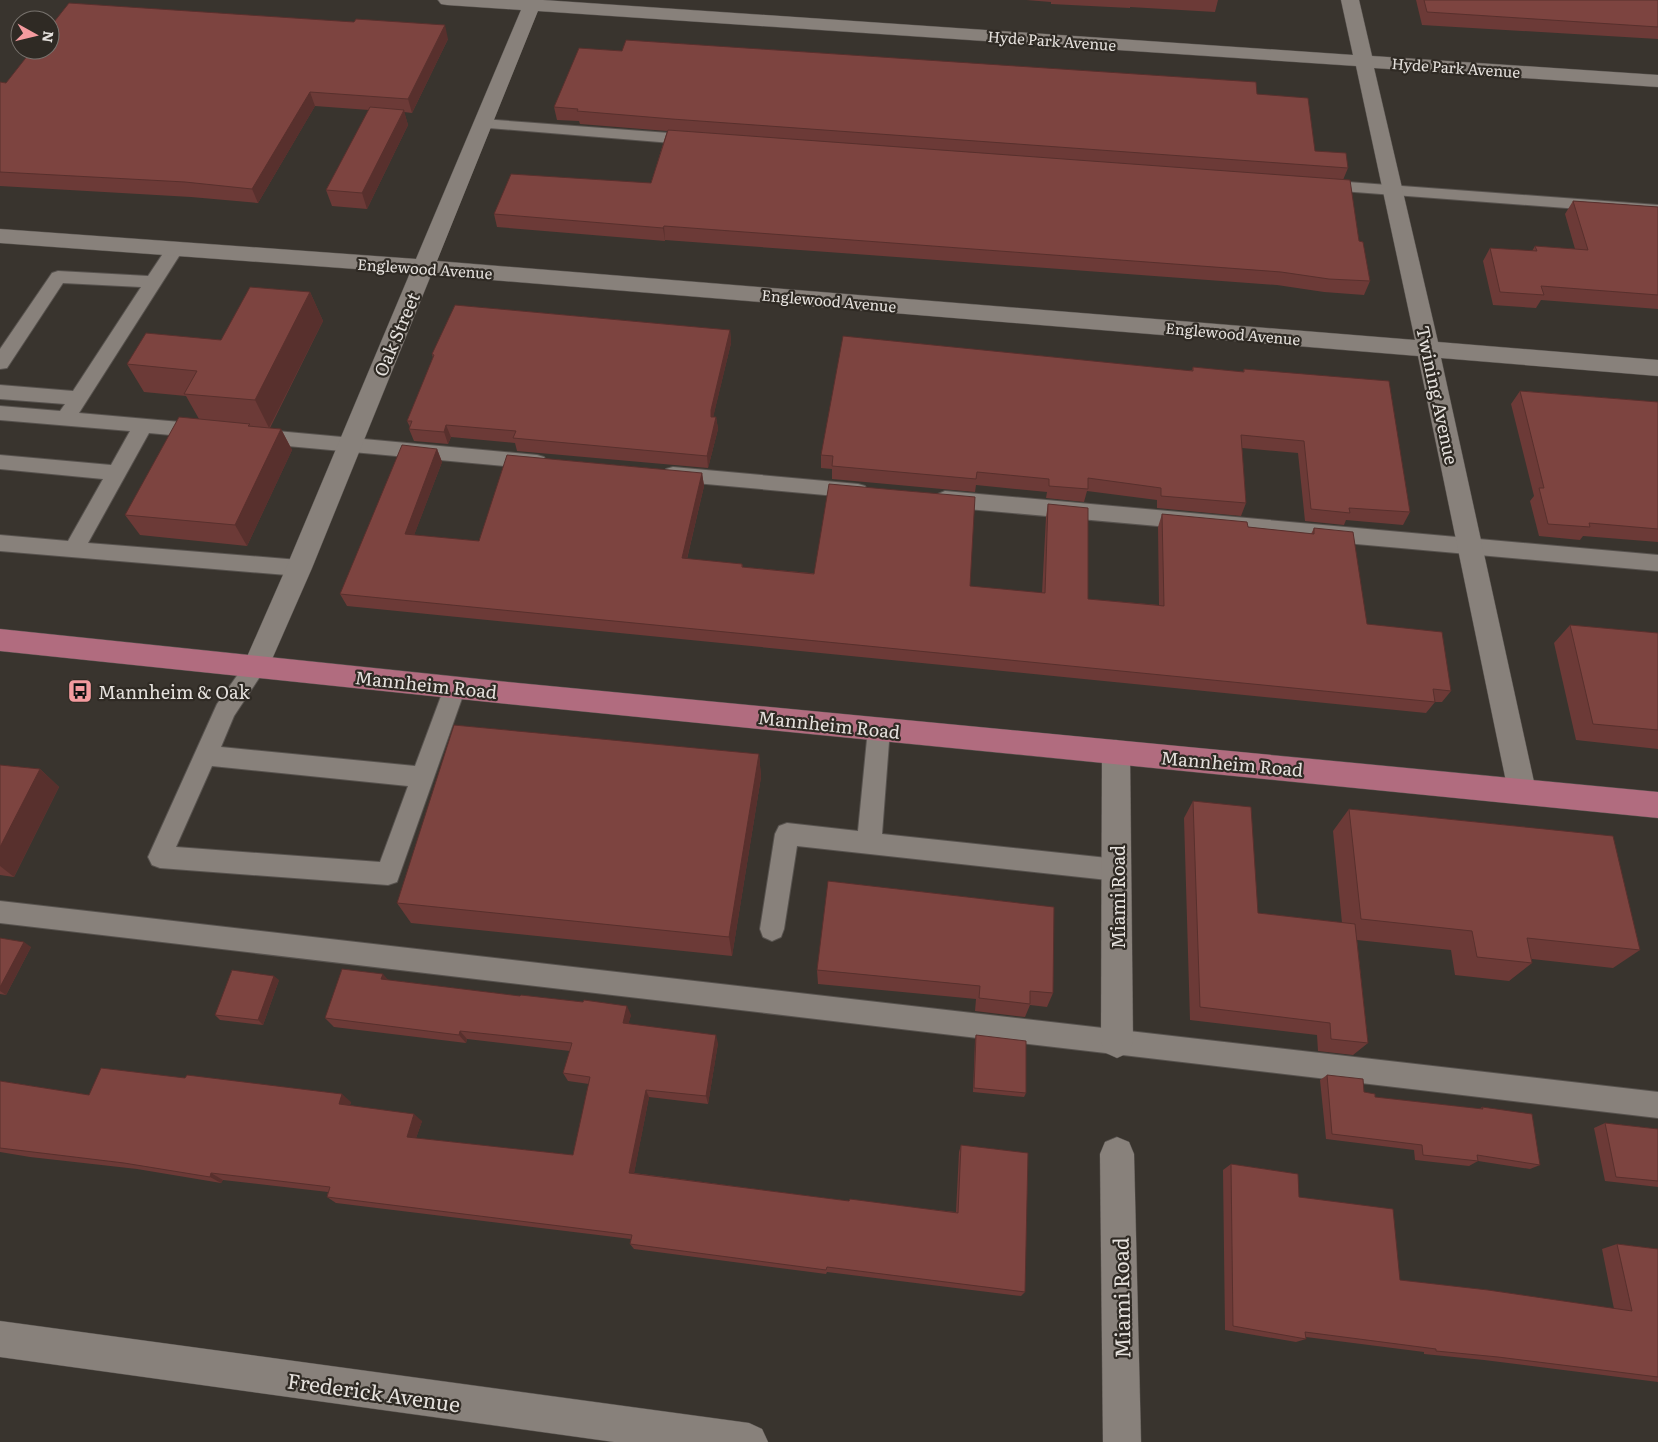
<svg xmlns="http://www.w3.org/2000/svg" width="1658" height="1442" font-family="Literata,serif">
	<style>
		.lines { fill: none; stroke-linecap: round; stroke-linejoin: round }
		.service-casing { stroke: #57524e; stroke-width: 2 }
		.minor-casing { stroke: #57524e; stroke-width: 1 }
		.primary-casing { stroke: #57524e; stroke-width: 1 }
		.service { fill: #88817b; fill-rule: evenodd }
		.minor { fill: #88817b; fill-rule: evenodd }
		.primary { fill: #b16c7f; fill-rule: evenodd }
		.wall { fill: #6c3a37 }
		.shaded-wall { fill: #58302d }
		.building { fill: #7d4440; stroke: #58302d }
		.labels { text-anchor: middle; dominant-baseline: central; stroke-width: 4.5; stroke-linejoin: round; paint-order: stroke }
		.far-street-label { font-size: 15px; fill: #e5e1dd; stroke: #2f2a24 }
		.street-label { font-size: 18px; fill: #e5e1dd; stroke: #2f2a24 }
		.poi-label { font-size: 18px; fill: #e5e1dd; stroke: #2f2a24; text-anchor: start }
		.near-street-label { font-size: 21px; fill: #e5e1dd; stroke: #2f2a24 }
	</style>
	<rect width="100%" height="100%" fill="#39342e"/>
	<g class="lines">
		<defs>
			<g id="service">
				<path d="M482 119 696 135 702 137 704 140 702 143 696 145 476 127 474 124 476 121Z"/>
				<path d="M1321 180 1658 205V215L1315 189 1313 185 1315 181Z"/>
				<path d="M174 244 180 246 183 250 79 413 203 424 210 426 213 431 210 436 203 438 149 433 88 543 299 560 306 562 309 568 306 574 299 576 0 551V535L68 541 103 479 0 469V455L111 465 130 431 0 420V406L60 411 65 404 0 399V385L73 391 141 287 63 283 7 368 0 369V349L52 273 58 271 148 276 168 246Z"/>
				<path d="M255 429 537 455 544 457 547 462 544 467 537 469 255 443 248 441 245 436 248 431Z"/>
				<path d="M673 467 858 484 865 486 868 491 865 496 858 498 673 481 666 479 663 474 666 469Z"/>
				<path d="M945 491 1658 555V571L945 507 938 504 935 499 938 494Z"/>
				<path d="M256 657 264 660 267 666 234 716 221 747 415 766 447 680 455 678 463 680 466 687 397 882 388 885 160 868 152 865 148 857 217 704 248 660ZM212 766 408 786 380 862 176 847Z"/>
				<path d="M879 719 887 722 890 729 882 834 1117 859 1126 862 1129 870 1126 878 1117 881 797 846 784 929 781 937 772 941 763 937 760 929 775 834 779 826 787 823 858 831 868 729 871 722Z"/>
				<path d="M0 901 1658 1092V1118L0 923Z"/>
			</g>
			<g id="minor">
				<path d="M438 0H543L1353 55 1341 0H1359L1372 56 1658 75V87L1374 68 1438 342 1658 360V376L1441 358 1536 791 1532 800 1522 803 1512 800 1508 791 1418 356 431 275 312 568 269 666 265 674 256 677 247 674 243 666 286 568 410 273 0 243V229L416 259 521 10 447 5 441 4ZM538 11 1356 66 1415 340 437 261Z"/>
				<path d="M1116 740 1126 743 1130 752 1133 1042 1128 1053 1117 1058 1106 1053 1101 1042 1102 752 1106 743Z"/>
				<path d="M1117 1137 1129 1142 1134 1154 1141 1442H1103L1100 1154 1105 1142Z"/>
				<path d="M0 1321 749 1423 762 1429 768 1442H614L0 1357Z"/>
			</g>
			<path id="primary" d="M0 629 518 683 1658 792V818L518 705 0 651Z"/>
		</defs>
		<use href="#service" class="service-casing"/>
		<use href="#minor" class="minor-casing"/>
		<use href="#primary" class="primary-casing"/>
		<use href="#service" class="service"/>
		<use href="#minor" class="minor"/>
		<use href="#primary" class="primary"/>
	</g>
	<g class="wall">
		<path d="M1026 0H1218L1215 12 1130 7V8L1051 4V2Z"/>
		<path d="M1416 0H1658V39L1422 25Z"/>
		<path d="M448 39 412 113 404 112 408 125 367 209 332 206 326 190 369 110 315 106 258 203 191 197 0 186V82L6 83Z"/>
		<path d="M1257 94 1315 151 1348 168 1343 180 1370 281 1364 295 1324 292 1277 285 665 240V241L497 227 494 214 651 183 667 131 580 124 579 121 557 120 554 107Z"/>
		<path d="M1573 201 1658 207V309L1541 300 1536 308 1493 305 1483 261 1490 248 1532 251 1535 246 1575 249 1565 214Z"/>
		<path d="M310 292 323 321 270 428 281 429 292 450 247 546 140 535 125 515 199 419 186 396 144 392 127 364 221 340Z"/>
		<path d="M730 330 731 343 713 417H716L718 429 708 468 517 451 515 443 451 437 448 444 414 441 409 429 410 427 407 421 433 358 432 354Z"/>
		<path d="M1193 367 1243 372 1244 369 1410 512 1403 525 1346 520 1344 525 1305 521 1298 453 1242 448 1246 503 1241 516 1157 508V500L1087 491 1084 502 1046 498 1047 492 976 485 975 492 832 479V469L821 468V455L1192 370Z"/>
		<path d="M1520 391 1658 402V542L1583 536 1580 540 1539 536 1530 501 1534 496 1511 404Z"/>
		<path d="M437 449 442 462 414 535 479 541 702 473 704 486 687 559 742 564 743 567 1042 593 1046 517 1048 504 1088 599 1159 605 1158 527 1162 514 1248 527 1311 534 1314 528 1367 624 1451 691 1442 702H1435L1426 713 347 606 340 594Z"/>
		<path d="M1570 625 1658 633V749L1576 740 1554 643Z"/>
		<path d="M759 754 761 777 732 956 411 923 397 903Z"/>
		<path d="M0 765 40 769 59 787 14 877 0 875Z"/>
		<path d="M1193 801 1258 913 1342 923 1333 831 1349 809 1640 950 1613 968 1532 959V963L1509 981 1455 975 1451 950 1357 940 1368 1043 1353 1055 1318 1051 1317 1035 1190 1020 1184 818Z"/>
		<path d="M0 938 31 947 6 995 0 994Z"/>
		<path d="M817 970 1053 993 1047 1007 1030 1005 1025 1017 975 1011 976 999 818 984Z"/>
		<path d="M279 980 263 1025 220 1020 215 1015Z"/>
		<path d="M388 980 631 1015 628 1024 718 1043 708 1104 649 1097 634 1173 849 1201 956 1212 959 1152 961 1145 1025 1292 1021 1296 827 1272 826 1274 634 1249 630 1244 631 1239 336 1203 327 1197 328 1192 223 1180 221 1183 137 1169 30 1157 0 1152V1081L89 1095 351 1102 350 1105 422 1121 416 1138 573 1155 589 1084 568 1081 563 1073 570 1051 467 1039 466 1043 334 1027 325 1018Z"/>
		<path d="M976 1035 1026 1093 1024 1097 973 1092 975 1040Z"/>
		<path d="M1327 1075 1375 1097 1479 1109 1482 1107 1540 1165 1530 1169 1478 1161 1469 1166 1415 1160 1414 1150 1326 1139 1320 1080Z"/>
		<path d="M1605 1123 1658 1129V1187L1605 1181 1594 1128Z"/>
		<path d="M1231 1164 1299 1197 1400 1280 1614 1309 1602 1249 1617 1244 1658 1249V1382L1484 1360 1424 1354V1352L1306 1337V1339L1296 1342 1225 1330 1223 1170Z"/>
	</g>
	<g class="shaded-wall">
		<path d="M445 25 448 39 412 113 408 99Z"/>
		<path d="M310 92 315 106 258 203 252 189Z"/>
		<path d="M404 110 408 125 367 209 362 193Z"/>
		<path d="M664 226 665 240V241L663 228Z"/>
		<path d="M310 292 323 321 269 428 255 400Z"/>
		<path d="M730 330 731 343 712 422 711 417V410Z"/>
		<path d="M716 417 718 429 708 468 707 456Z"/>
		<path d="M446 425 451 437 448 444 444 432Z"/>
		<path d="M281 429 292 450 247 546 235 525Z"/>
		<path d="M437 449 442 462 410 546 405 534Z"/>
		<path d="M702 473 704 486 684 571 682 558Z"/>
		<path d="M759 754 761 777 732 956 729 937Z"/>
		<path d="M40 769 59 787 14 877 0 866V847Z"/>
		<path d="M24 942 31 947 6 995 0 991V987Z"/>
		<path d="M383 974 391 983 381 979Z"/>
		<path d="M274 976 279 980 263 1025 258 1020Z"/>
		<path d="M627 1006 631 1015 626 1032 623 1023Z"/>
		<path d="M460 1031 467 1039 466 1043 459 1035Z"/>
		<path d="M716 1035 718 1043 708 1104 706 1096Z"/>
		<path d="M646 1090 649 1097 633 1179 629 1173Z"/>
		<path d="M342 1094 351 1102 348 1111 339 1104Z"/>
		<path d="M414 1114 422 1121 414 1144 407 1137Z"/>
		<path d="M211 1173 223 1180 221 1183 210 1177Z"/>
	</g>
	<g class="building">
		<path d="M1424 0H1658V27L1427 12Z"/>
		<path d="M69 3 354 22 356 19 445 25 408 99 310 92 252 189 185 182 0 172V82L6 83 32 50H50V27Z"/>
		<path d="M626 40 1256 82 1257 94 1308 98 1315 151 1346 153 1348 168 672 119 577 111 578 109 554 107 579 48 622 51Z"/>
		<path d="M370 107 404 110 362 193 326 190Z"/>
		<path d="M668 130 1350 180 1359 241 1363 242 1370 281 1329 279 1281 272 664 226 663 228 494 214 511 174 651 183Z"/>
		<path d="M1573 201 1658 207V295L1541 286 1544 295 1500 292 1490 248 1537 251 1535 246 1588 250Z"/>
		<path d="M250 287 310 292 255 400 184 394 197 371 127 364 146 333 221 340Z"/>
		<path d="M455 305 730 330 711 410V417H716L707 456 513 438 516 431 446 425 444 432 409 429 412 421H407L434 355 432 354Z"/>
		<path d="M843 336 1193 371V367L1244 372V369L1389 381 1410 512 1349 508 1350 513 1311 509 1304 441 1241 435 1246 503 1161 496V488L1088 478V489L1049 486V479L977 472 976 479 832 466 833 456 821 455Z"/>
		<path d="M1520 391 1658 402V529L1589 523 1590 527 1548 524 1539 488H1544Z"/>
		<path d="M179 417 250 424 248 426 281 429 235 525 125 515Z"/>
		<path d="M402 445 437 449 405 534 479 541 507 455 702 473 682 558 742 564V567L814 574 829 484 975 497 970 586 1045 593 1048 504 1088 508V599L1154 605 1164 606 1162 514 1247 522 1248 527 1314 534V528L1353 532 1367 624 1442 632 1451 691 1433 689 1435 702 340 594Z"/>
		<path d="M1570 625 1658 633V730L1593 724Z"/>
		<path d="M454 725 759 754 729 937 397 903Z"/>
		<path d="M0 765 40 769 0 847Z"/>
		<path d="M1193 801 1251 807 1258 913 1355 924 1368 1043 1331 1039 1330 1023 1200 1007Z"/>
		<path d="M1349 809 1613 836 1640 950 1527 938 1532 963 1477 957 1472 931 1361 919Z"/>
		<path d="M828 881 1054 907 1053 993 1030 991V1004L979 998 980 986 817 970Z"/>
		<path d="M0 938 24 942 0 987Z"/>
		<path d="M342 969 383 974 381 979 520 996 521 995 583 1002 584 1000 627 1006 623 1023 716 1035 706 1096 646 1090 629 1173 849 1201 850 1199 958 1213 961 1145 1028 1153 1025 1292 827 1267 826 1270 630 1244 632 1235 327 1197 330 1187 211 1173 210 1177 124 1163 0 1148V1081L89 1095 101 1068 185 1078 187 1075 342 1094 339 1104 414 1114 407 1137 573 1155 590 1077 563 1073 572 1043 460 1031 459 1035 325 1018Z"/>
		<path d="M232 970 274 976 258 1020 215 1015Z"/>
		<path d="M976 1035 1026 1041V1093L974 1088Z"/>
		<path d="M1327 1075 1363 1079 1364 1092 1375 1094V1097L1483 1109 1482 1107 1532 1114 1540 1165 1477 1155 1478 1161 1423 1155 1422 1145 1332 1134Z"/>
		<path d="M1605 1123 1658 1129V1181L1616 1177Z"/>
		<path d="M1231 1164 1298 1174 1299 1197 1393 1209 1400 1280 1488 1290 1632 1311 1617 1244 1658 1249V1377L1498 1357 1436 1351V1349L1305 1332 1306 1339 1233 1326Z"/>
	</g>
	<defs>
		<symbol id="bus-square" viewBox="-11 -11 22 22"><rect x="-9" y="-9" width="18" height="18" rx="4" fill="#f49b9f" stroke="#2f2a24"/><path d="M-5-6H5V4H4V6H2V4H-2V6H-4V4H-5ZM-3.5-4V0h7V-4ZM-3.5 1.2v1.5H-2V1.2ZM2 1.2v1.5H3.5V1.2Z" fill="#111"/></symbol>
	</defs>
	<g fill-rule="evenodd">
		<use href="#bus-square" x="66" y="677" width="28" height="28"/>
	</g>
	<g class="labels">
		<g class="far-street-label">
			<text transform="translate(1052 40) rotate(4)">Hyde Park Avenue</text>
			<text transform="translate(1456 67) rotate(4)">Hyde Park Avenue</text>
			<text transform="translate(425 268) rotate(4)">Englewood Avenue</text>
			<text transform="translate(829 300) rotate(5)">Englewood Avenue</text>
			<text transform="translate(1233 333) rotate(5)">Englewood Avenue</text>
		</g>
		<g class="street-label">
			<text transform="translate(396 334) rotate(-67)">Oak Street</text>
			<text transform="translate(1438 395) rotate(78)">Twining Avenue</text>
			<text transform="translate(426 684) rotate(6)">Mannheim Road</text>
			<text transform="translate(829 724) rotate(6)">Mannheim Road</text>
			<text transform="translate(1232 763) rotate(5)">Mannheim Road</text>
			<text transform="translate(1117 897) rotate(-90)">Miami Road</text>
		</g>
		<g class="poi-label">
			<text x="98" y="691">Mannheim &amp; Oak</text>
		</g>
		<g class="near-street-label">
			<text transform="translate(1120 1298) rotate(-91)">Miami Road</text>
			<text transform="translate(374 1391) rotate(8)">Frederick Avenue</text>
		</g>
	</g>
	<g transform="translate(35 35) rotate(98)"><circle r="24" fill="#2f2a24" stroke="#78736e"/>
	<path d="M0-4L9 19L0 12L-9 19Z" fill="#f49b9f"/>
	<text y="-8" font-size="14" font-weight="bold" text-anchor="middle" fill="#e5e1dd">N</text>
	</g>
</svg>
